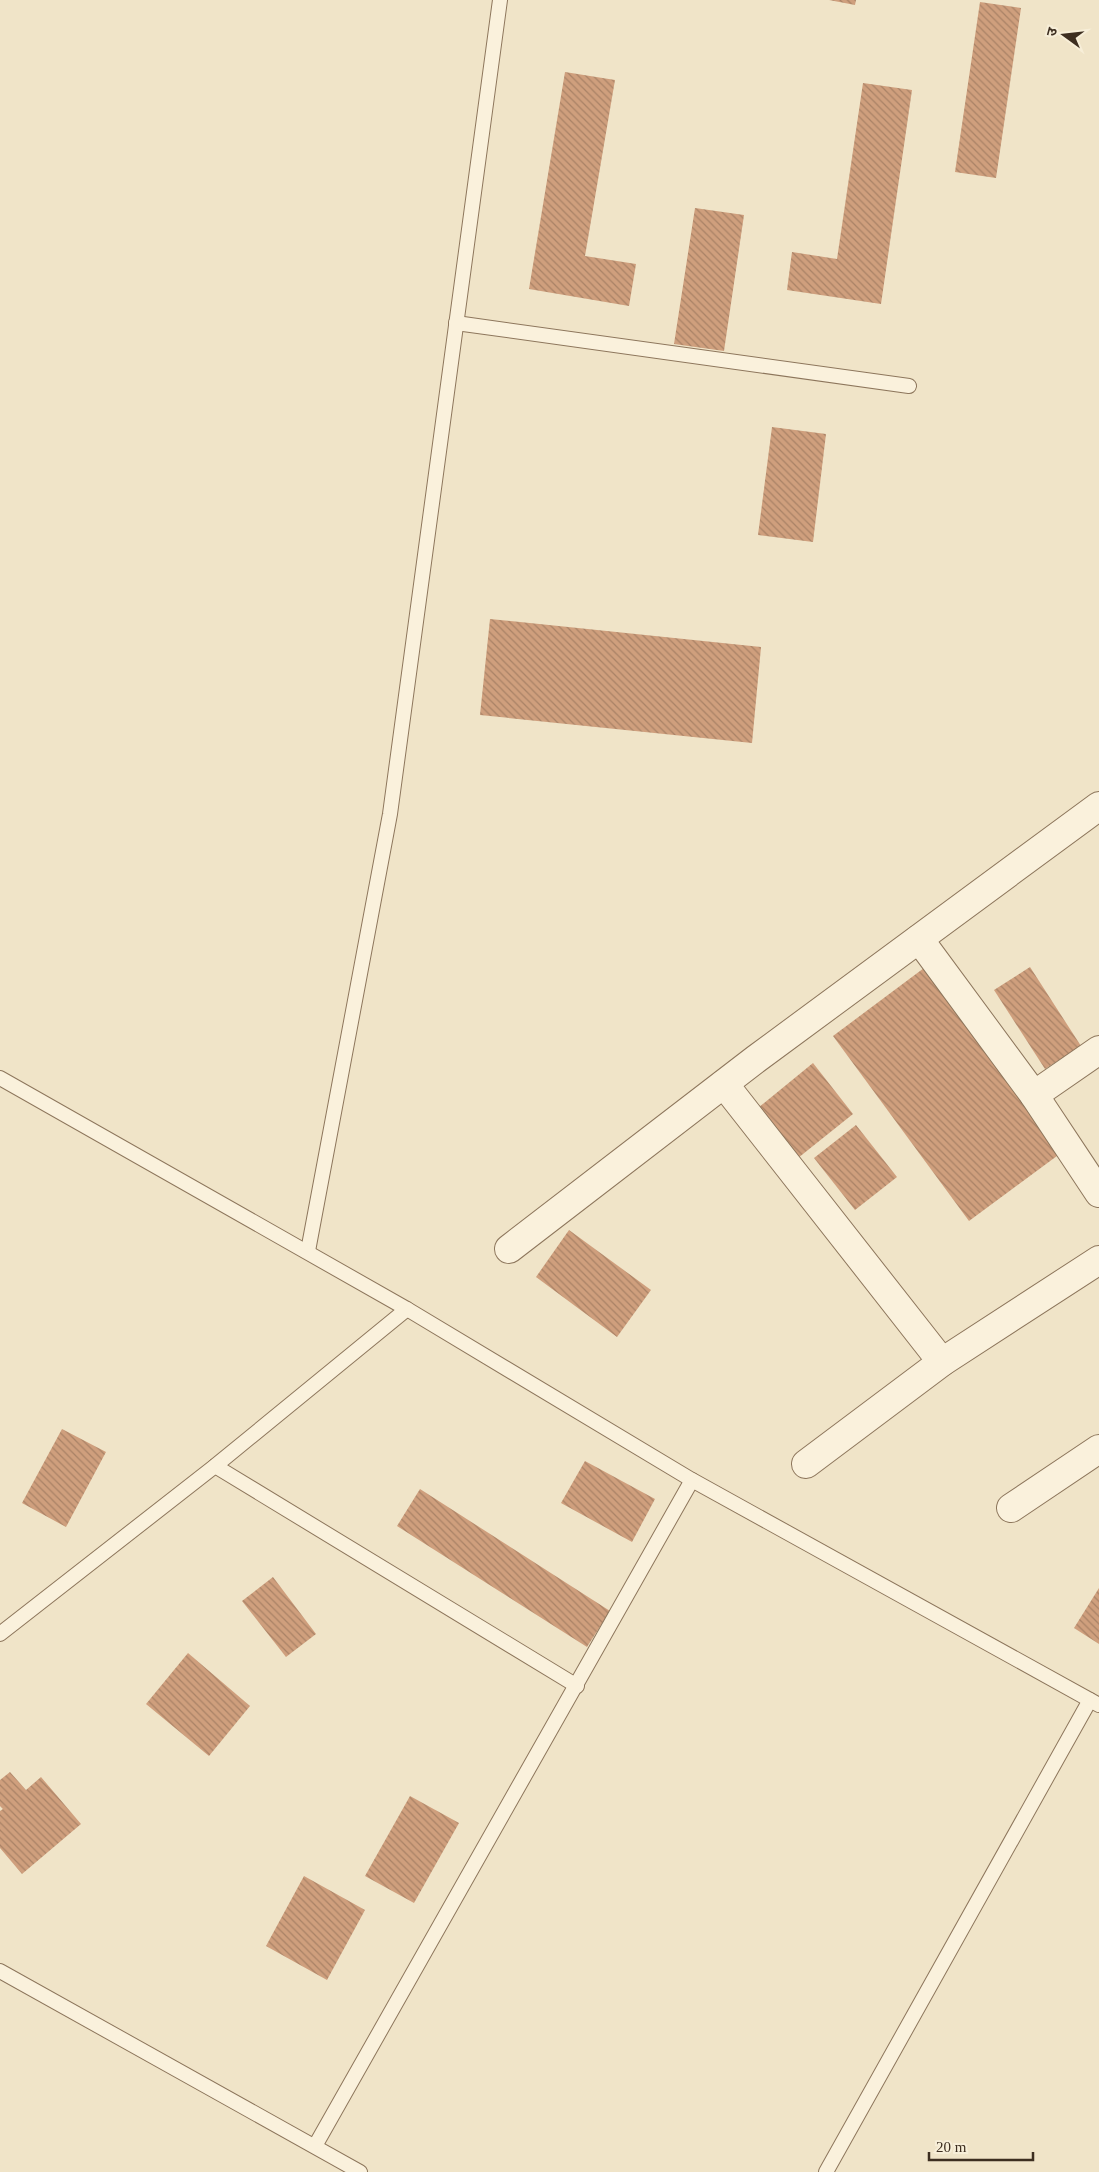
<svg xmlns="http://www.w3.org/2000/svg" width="1099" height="2172" font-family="'Times New Roman','Noto Sans Devanagari',serif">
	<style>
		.building { fill: url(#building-back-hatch) }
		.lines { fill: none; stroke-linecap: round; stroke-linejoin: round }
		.service-casing { stroke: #8d765c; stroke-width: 16 }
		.minor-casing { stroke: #8d765c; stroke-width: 30 }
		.service { stroke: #faf1dc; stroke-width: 14 }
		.minor { stroke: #faf1dc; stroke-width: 28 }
	</style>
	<defs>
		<pattern id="building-back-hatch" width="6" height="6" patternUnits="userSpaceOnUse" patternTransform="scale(1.25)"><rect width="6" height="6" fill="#cf9f7d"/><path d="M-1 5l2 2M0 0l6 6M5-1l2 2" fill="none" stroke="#a98266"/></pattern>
	</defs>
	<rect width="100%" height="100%" fill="#f0e4c8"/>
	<g class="building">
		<path d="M829 0H856L855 5Z"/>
		<path d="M980 2 1021 8 996 178 955 172Z"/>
		<path d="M565 72 615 80 585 256 636 264 629 306 529 289Z"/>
		<path d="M863 83 912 90 881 304 787 290 792 252 837 259Z"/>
		<path d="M695 208 744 215 724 351 674 344Z"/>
		<path d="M772 427 826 434 813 542 758 535Z"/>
		<path d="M490 619 761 647 752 743 480 715Z"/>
		<path d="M1030 967 1081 1046 1045 1069 994 990Z"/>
		<path d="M924 968 1061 1153 969 1221 833 1036Z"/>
		<path d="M813 1063 853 1114 793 1162 753 1112Z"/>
		<path d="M856 1125 897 1177 855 1210 814 1158Z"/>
		<path d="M569 1230 651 1290 617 1337 536 1277Z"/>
		<path d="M62 1429 106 1452 66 1527 22 1503Z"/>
		<path d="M585 1461 655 1499 632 1542 561 1503Z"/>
		<path d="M420 1489 610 1611 587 1647 397 1526Z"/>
		<path d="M273 1577 316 1634 286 1657 242 1601Z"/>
		<path d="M1099 1588V1644L1074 1628Z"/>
		<path d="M188 1653 250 1706 209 1756 146 1704Z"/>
		<path d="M10 1772 26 1790 41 1777 81 1824 22 1874 0 1848V1811L3 1809 0 1806V1780Z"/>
		<path d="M410 1796 459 1823 414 1903 365 1876Z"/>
		<path d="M304 1876 365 1910 327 1980 266 1946Z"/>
	</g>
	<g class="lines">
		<defs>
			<g id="service">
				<path d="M456 323 909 386"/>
				<path d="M0 1078 407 1309 692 1480 1099 1705"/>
				<path d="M308 1251 390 814 500 0"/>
				<path d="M215 1466 577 1686"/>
				<path d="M0 1634 215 1466 407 1309"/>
				<path d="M0 1971 360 2172"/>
				<path d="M315 2146 692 1480"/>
				<path d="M826 2172 1090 1700"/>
			</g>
			<g id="minor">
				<path d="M919 939 1034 1095 1099 1193"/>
				<path d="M724 1084 942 1362"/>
				<path d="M1034 1095 1099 1050"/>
				<path d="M509 1249 756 1059 1099 806"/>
				<path d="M806 1464 942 1362 1099 1260"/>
				<path d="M1011 1508 1099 1449"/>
			</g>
		</defs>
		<use href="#service" class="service-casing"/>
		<use href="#minor" class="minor-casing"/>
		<use href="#service" class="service"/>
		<use href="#minor" class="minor"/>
	</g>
	<g transform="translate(1064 35) rotate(285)" stroke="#f7eed8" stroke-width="4" paint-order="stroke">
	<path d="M0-4L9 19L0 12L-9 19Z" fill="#3d2e20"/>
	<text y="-8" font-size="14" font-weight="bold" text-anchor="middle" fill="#3d2e20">उ</text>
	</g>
	<path d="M929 2152v8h104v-8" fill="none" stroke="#3d2e20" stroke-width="2.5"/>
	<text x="936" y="2152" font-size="15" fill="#3d2e20" stroke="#f7eed8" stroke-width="4" paint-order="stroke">20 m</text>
</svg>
